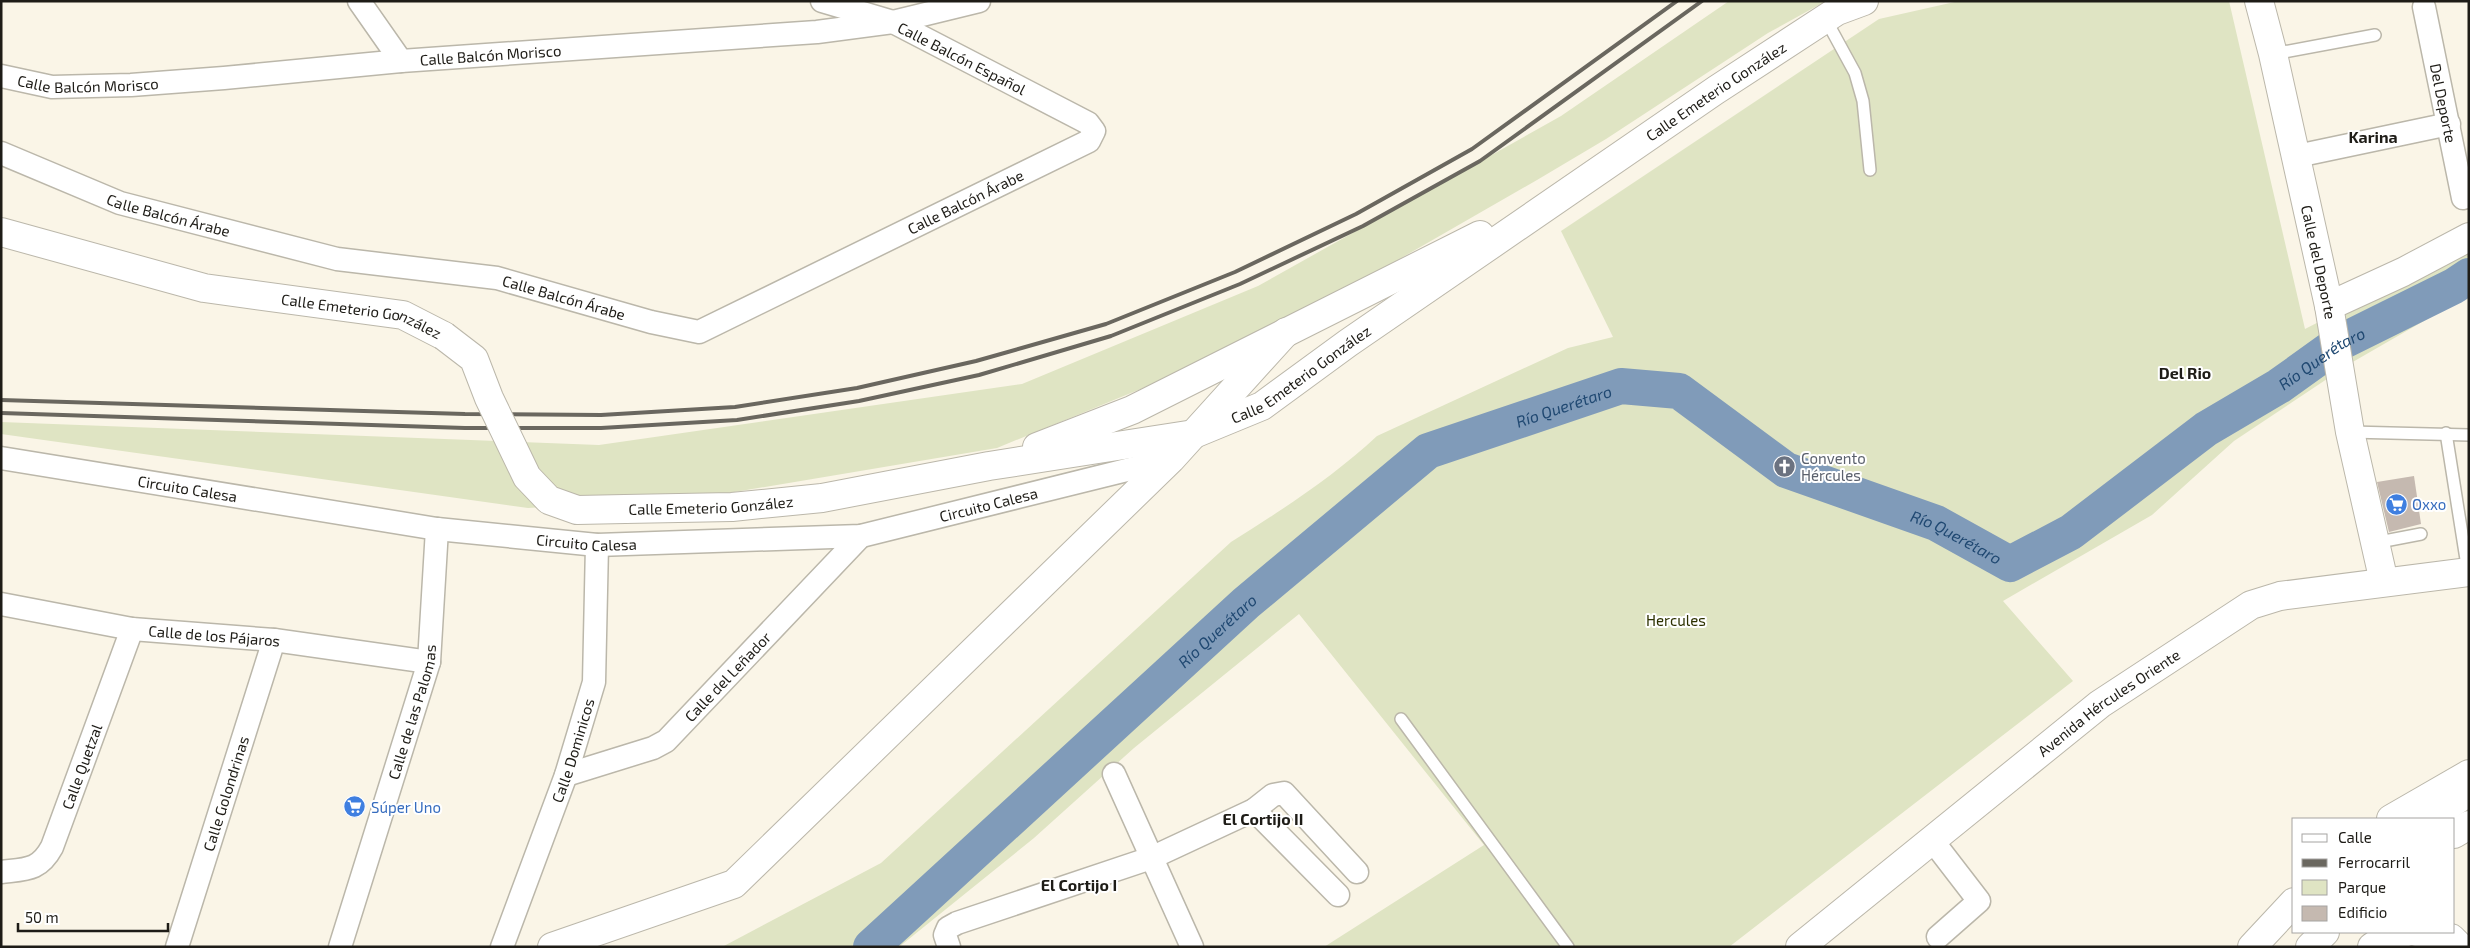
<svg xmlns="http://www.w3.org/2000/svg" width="2470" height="948" font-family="'Exo 2',sans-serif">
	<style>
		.green { fill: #dfe4c3 }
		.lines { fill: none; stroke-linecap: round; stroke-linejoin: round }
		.river { stroke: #809bb9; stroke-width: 36 }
		.building { fill: #c5b9b0 }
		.lane-casing { stroke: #bbb7aa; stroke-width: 14 }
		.street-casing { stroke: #bbb7aa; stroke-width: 25 }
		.secondary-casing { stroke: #bbb7aa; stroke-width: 30 }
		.lane { stroke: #fff; stroke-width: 11 }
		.street { stroke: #fff; stroke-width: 22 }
		.secondary { stroke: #fff; stroke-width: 28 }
		.rail { stroke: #6a675f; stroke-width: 4 }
		.secondary-bridge-casing { stroke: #bbb7aa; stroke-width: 30; stroke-linecap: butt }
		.secondary-bridge { stroke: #fff; stroke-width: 28 }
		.labels { text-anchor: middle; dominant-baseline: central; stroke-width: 4; stroke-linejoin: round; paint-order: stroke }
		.street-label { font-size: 15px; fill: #1e1c17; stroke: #fff }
		.worship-label { font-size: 15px; fill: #5b616d; stroke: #fff; text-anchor: start }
		.shop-label { font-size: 15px; fill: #366cbe; stroke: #fff; text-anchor: start }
		.park-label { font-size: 15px; fill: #2d3100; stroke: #fff }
		.neighbourhood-label { font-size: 16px; font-weight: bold; fill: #1e1c17; stroke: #fff }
		.water-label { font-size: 16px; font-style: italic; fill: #204972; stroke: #fff }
	</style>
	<rect width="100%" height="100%" fill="#faf5e7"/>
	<g class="green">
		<path d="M1729 1H1826L1768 33 1606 139 1537 180 1255 342 997 448 705 497 528 508 1 434V422L599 445 1022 384 1258 286 1561 116Z"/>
		<path d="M1959 1H2229L2305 329 2469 245V295L2351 363 2234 441 2152 515 2003 601 2073 681 1729 947H1324L1484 845 1299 614 1134 748 1034 838 899 947H722L881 863 1231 542C1282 510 1333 477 1377 436L1568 348 1613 337 1561 231 1879 19Z"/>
	</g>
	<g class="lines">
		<path class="river" id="s1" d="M871 947 1246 603 1428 451 1621 386 1679 391 1786 470 1936 523 2010 564 2071 532 2206 429 2279 386 2339 343 2454 286 2469 276"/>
	</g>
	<path class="building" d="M2414 476 2421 524 2389 532 2377 482Z"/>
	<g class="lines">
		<defs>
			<g id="lane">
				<path d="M1825 18 1855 73 1863 101 1870 170"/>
				<path d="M2273 54 2375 35"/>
				<path d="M2351 432 2469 435"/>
				<path d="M2446 433 2468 572"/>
				<path d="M2374 543 2421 534"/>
				<path d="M1401 719 1568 947"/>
			</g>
			<g id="street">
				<path d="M359 1 401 61"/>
				<path id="s2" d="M2424 7 2463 198"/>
				<path id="s3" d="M1 76 52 87 131 85 224 78 401 61 817 32 893 22 979 1"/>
				<path id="s4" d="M1 153 120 203 337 259 497 278 651 322 699 332 1089 141 1094 131 1088 123 893 22 822 1"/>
				<path d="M2297 156 2449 124"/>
				<path id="s5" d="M1 458 437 529 597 545 861 536 1171 459"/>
				<path id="s6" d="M1 604 132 629 274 640 429 662"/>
				<path d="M1114 774 1192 947"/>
				<path id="s7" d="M566 775 653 748 666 741 861 536"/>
				<path d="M1254 810 1338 895"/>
				<path d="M1932 840 1979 901 1938 937"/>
				<path id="s8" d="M1 872C26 869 39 871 52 847L132 629"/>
				<path id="s9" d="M177 947 274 640"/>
				<path id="s10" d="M340 947 429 662 437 529"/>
				<path id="s11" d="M502 947 566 775 594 682 597 545"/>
				<path d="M949 947 945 935 948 928 957 923 1151 858 1254 810 1273 795 1284 793 1357 872"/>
			</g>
			<g id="secondary">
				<path id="s12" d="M2259 1 2273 54 2329 306 2350 432 2384 582"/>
				<path id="s13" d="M1 232 204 288 403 315 444 336"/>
				<path d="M2329 306 2403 272 2469 237"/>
				<path d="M1037 447 1132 410 1480 235"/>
				<path id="s14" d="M625 509 732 507 822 498 989 466 1194 434 1262 406 1348 343 1716 90 1837 11 1864 1"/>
				<path d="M2391 819 2469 774"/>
				<path d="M2428 819 2469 792"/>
				<path d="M2454 834 2469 825"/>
				<path d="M2416 932 2451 938 2460 947"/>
				<path d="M552 947 734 884 1171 459 1286 332"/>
				<path id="s15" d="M1800 947 2100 704 2251 605 2280 596 2469 572"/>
				<path d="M2252 947 2294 902"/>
				<path d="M2310 947 2325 932"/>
				<path d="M2372 947 2391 934 2407 932"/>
			</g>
		</defs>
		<use href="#lane" class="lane-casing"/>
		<use href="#street" class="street-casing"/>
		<use href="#secondary" class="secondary-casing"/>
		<use href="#lane" class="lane"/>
		<use href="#street" class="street"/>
		<use href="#secondary" class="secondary"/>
		<g class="rail">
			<path d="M1 400 465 414 601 415 735 407 857 388 976 361 1106 324 1235 272 1356 214 1472 149 1677 1"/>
			<path d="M1 413 465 428H601L737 420 859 401 979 375 1111 336 1240 284 1363 226 1480 161 1702 1"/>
		</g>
		<defs>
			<path id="secondary-bridge" d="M444 336 474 359 489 398 527 477 549 500 577 510 625 509"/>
		</defs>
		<use href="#secondary-bridge" class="secondary-bridge-casing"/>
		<use href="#secondary-bridge" class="secondary-bridge"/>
	</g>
	<defs>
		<symbol id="church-disc" viewBox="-11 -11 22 22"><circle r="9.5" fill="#6b7280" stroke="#fff"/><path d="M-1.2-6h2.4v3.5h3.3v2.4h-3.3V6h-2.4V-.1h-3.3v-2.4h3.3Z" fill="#fff"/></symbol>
		<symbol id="supermarket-disc" viewBox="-11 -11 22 22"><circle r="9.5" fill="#3f7fe0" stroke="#fff"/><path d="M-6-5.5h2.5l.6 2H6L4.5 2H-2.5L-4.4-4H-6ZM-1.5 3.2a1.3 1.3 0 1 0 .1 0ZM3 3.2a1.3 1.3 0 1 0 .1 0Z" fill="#fff"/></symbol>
	</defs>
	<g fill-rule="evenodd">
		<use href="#church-disc" x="1772" y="454" width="25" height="25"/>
		<use href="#supermarket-disc" x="2384" y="492" width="25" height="25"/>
		<use href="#supermarket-disc" x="342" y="794" width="25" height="25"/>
	</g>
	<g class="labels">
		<g class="street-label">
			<text stroke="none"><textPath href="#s3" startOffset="492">Calle Balcón Morisco</textPath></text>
			<text transform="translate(962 58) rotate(27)">Calle Balcón Español</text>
			<text stroke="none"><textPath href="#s3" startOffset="88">Calle Balcón Morisco</textPath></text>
			<text stroke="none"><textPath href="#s14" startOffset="1201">Calle Emeterio González</textPath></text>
			<text stroke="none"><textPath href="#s2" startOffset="98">Del Deporte</textPath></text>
			<text stroke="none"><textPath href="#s4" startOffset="1020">Calle Balcón Árabe</textPath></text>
			<text stroke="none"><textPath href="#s4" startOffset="179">Calle Balcón Árabe</textPath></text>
			<text stroke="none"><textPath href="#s12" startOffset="268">Calle del Deporte</textPath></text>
			<text stroke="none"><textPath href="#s4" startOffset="584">Calle Balcón Árabe</textPath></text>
			<text stroke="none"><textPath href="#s13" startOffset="371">Calle Emeterio González</textPath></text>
			<text stroke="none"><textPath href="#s14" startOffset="698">Calle Emeterio González</textPath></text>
			<text stroke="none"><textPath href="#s5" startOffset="189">Circuito Calesa</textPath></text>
			<text stroke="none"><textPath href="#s5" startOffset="998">Circuito Calesa</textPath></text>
			<text stroke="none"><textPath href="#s14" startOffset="86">Calle Emeterio González</textPath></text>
			<text stroke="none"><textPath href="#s5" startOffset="592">Circuito Calesa</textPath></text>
			<text stroke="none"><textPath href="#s6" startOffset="216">Calle de los Pájaros</textPath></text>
			<text stroke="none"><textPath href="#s7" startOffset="195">Calle del Leñador</textPath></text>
			<text stroke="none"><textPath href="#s15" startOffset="394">Avenida Hércules Oriente</textPath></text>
			<text stroke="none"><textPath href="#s10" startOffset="246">Calle de las Palomas</textPath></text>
			<text stroke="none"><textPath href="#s11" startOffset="209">Calle Dominicos</textPath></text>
			<text stroke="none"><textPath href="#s8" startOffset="146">Calle Quetzal</textPath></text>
			<text stroke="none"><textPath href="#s9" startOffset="161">Calle Golondrinas</textPath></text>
		</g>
		<g class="worship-label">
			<text x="1801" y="458">Convento<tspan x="1801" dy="17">Hércules</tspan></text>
		</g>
		<g class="shop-label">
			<text x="2412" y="504">Oxxo</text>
			<text x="371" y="807">Súper Uno</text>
		</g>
		<g class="park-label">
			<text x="1676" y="620">Hercules</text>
		</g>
		<g class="neighbourhood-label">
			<text x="2373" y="136">Karina</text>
			<text x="2185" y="372">Del Rio</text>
			<text x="1263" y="818">El Cortijo II</text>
			<text x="1079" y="884">El Cortijo I</text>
		</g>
		<g class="water-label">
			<text stroke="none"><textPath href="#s1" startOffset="1759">Río Querétaro</textPath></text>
			<text stroke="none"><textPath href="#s1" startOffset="889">Río Querétaro</textPath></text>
			<text stroke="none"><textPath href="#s1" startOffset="1324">Río Querétaro</textPath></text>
			<text stroke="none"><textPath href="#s1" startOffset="469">Río Querétaro</textPath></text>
		</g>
	</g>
	<rect width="2470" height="948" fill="none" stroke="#1e1c17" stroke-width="5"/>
	<rect x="2292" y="818" width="162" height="115" fill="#ffffff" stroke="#a5a4a2"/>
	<rect x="2302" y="834" width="25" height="8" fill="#ffffff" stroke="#a5a4a2"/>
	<text x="2338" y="843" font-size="15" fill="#1e1c17">Calle</text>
	<rect x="2302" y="859" width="25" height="8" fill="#6a675f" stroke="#a5a4a2"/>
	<text x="2338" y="868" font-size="15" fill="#1e1c17">Ferrocarril</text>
	<rect x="2302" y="880" width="25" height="15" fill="#dfe4c3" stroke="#a5a4a2"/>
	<text x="2338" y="893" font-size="15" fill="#1e1c17">Parque</text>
	<rect x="2302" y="906" width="25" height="15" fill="#c5b9b0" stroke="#a5a4a2"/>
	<text x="2338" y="918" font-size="15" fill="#1e1c17">Edificio</text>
	<path d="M18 923v8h150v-8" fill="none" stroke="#1e1c17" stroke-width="2.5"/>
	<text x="25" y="923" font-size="15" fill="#1e1c17" stroke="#ffffff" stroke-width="4" paint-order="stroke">50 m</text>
</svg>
